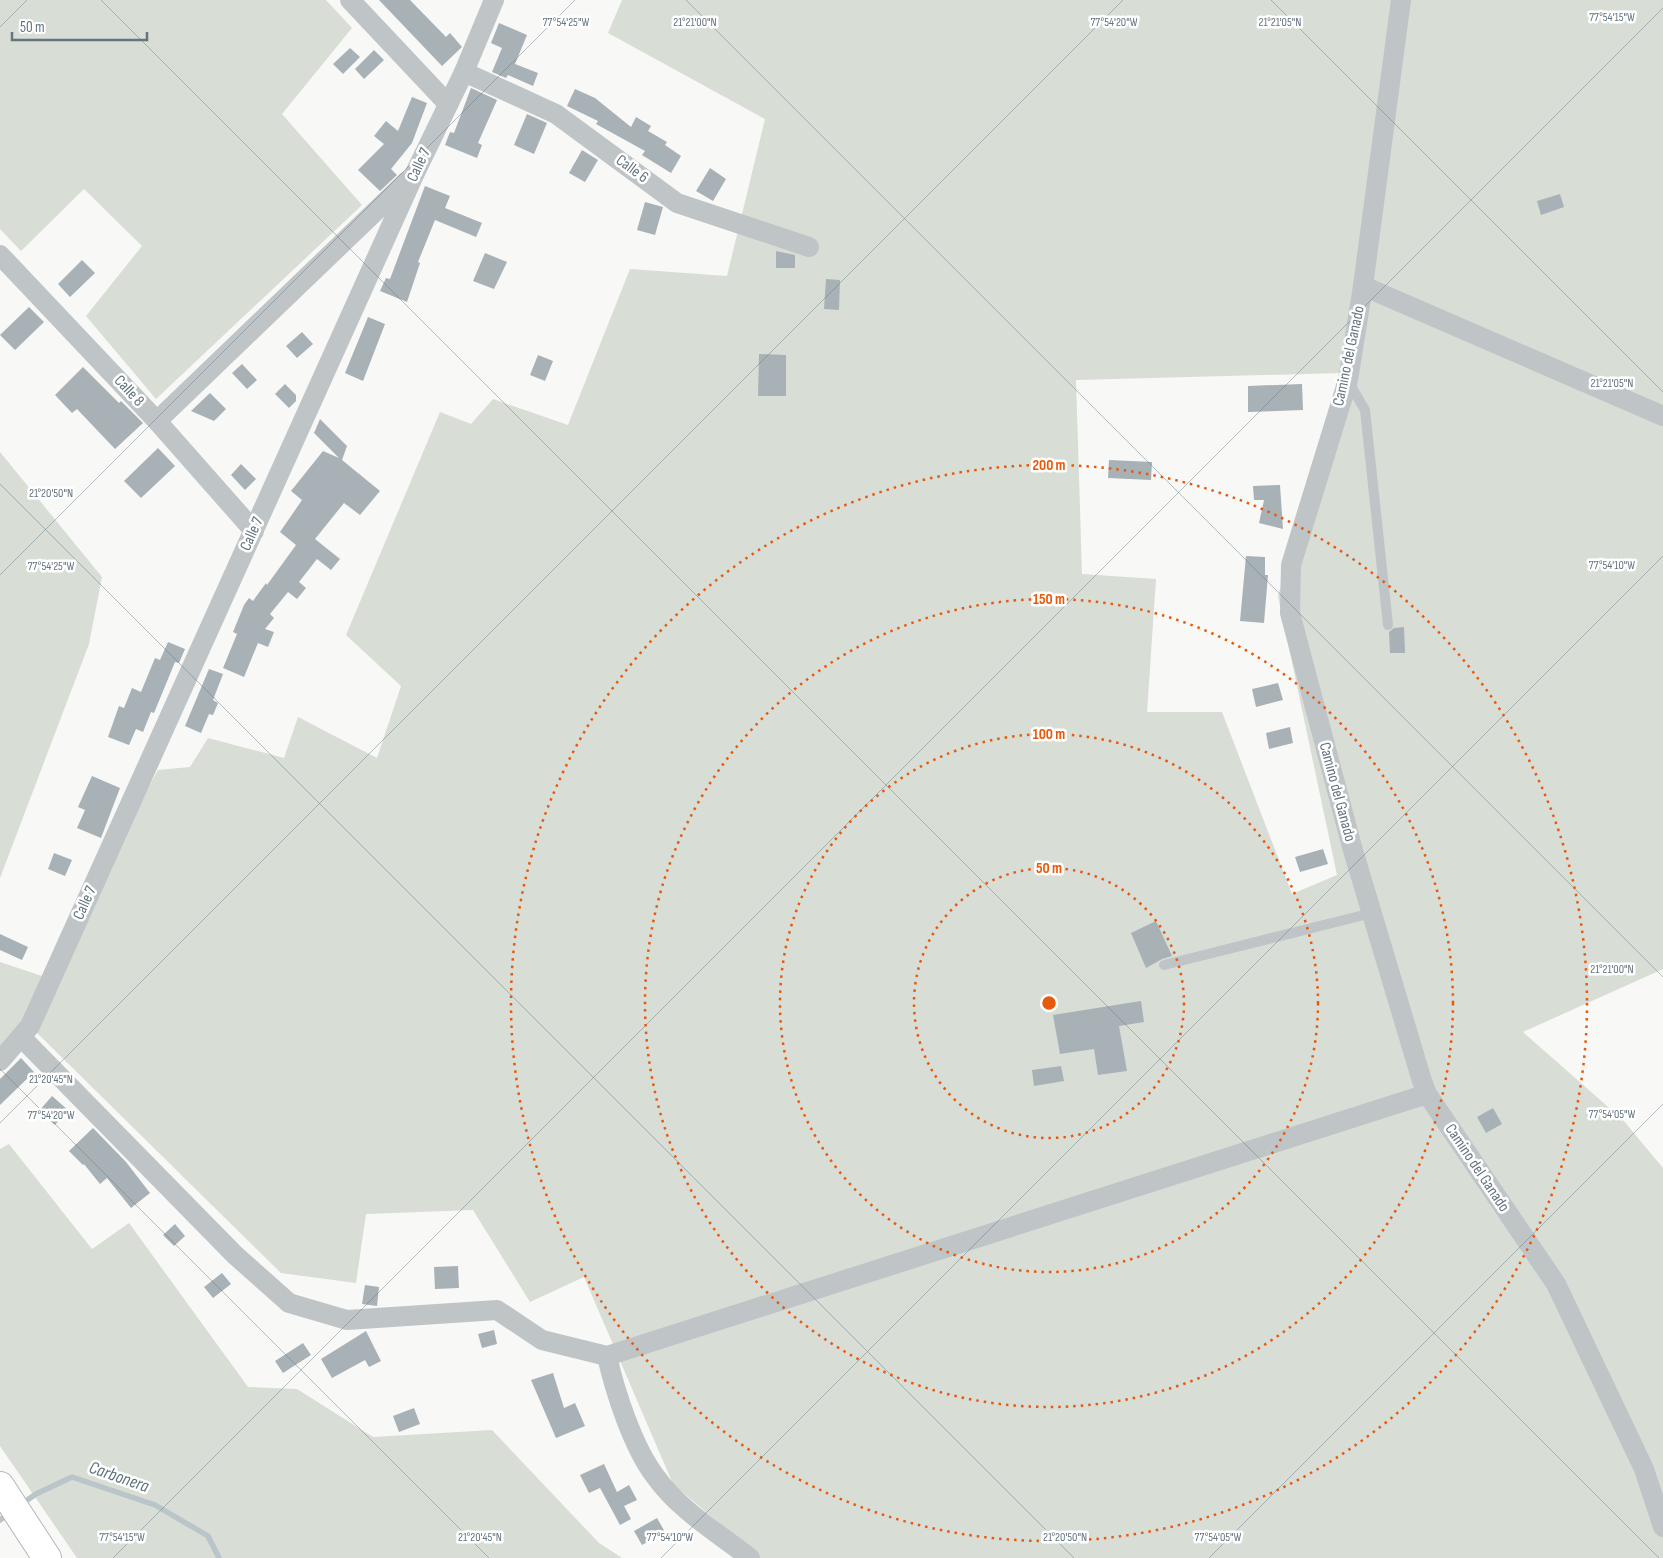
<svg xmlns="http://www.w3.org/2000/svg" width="1663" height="1558" font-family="'Sofia Sans Condensed',sans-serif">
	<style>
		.green { fill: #d8ddd5; fill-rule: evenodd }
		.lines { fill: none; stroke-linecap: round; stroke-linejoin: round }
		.stream { stroke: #b9c5c9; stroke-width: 5.5 }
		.building { fill: #a8b1b6 }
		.primary-casing { stroke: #b3b8bc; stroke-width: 30 }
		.service { stroke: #bfc4c7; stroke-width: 10 }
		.minor { stroke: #bfc4c7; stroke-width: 20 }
		.primary { stroke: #fff; stroke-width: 28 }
		.ticks { fill: none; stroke: #64757f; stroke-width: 1; stroke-opacity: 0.45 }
		.ring { fill: none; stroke: #e8590c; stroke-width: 2.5; stroke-dasharray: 2.5 5 }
		.labels { text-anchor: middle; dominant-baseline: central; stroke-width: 5; stroke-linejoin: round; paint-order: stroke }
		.street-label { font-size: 16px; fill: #64757f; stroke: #fff }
		.water-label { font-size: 18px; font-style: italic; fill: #5f747a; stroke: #fff }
		.ticks-label { font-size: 12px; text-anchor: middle; fill: #64757f; stroke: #fff; stroke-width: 5; stroke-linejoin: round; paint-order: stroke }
		.centre { fill: #e8590c; stroke: #fff; stroke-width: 2.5 }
		.ring-label { font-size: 15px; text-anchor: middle; font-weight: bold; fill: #e8590c; stroke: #fff; stroke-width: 5; stroke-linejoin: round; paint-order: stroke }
	</style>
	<rect width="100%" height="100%" fill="#f8f8f6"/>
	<g class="green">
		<path d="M0 0H326L352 28 282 114 362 205 156 399 86 316 142 246 84 189 21 251 0 229Z"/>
		<path d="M622 0H1663V969L1523 1032 1623 1120 1663 1168V1558H760L673 1484 584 1277 530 1302 473 1210 366 1214 356 1283 281 1273 30 1026 0 1046V962L45 977 158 770 190 767 208 738 284 758 298 717 377 758 401 686 346 635 440 412 471 424 493 399 568 425 630 269 727 276 765 119 608 33ZM1342 373 1312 467 1278 596 1337 875 1292 894 1222 712H1147L1156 579 1082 574 1076 380Z"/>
		<path d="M0 452 102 577 89 644 0 878Z"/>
		<path d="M9 1144 92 1249 129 1223 248 1387 297 1389 373 1437 492 1430 599 1543 622 1558H77L0 1446V1149Z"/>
	</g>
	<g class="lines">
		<g class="stream">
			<path d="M20 1505 36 1494 72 1477 155 1505 208 1536 219 1558"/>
			<path d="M0 1520 8 1514"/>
		</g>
	</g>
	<g class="building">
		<path d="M379 0H410L446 37 450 33 462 47 442 66Z"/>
		<path d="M499 23 527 35 515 64 538 73 533 86 508 75 506 78 492 72 502 48 491 43Z"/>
		<path d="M350 48 360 57 343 74 333 64Z"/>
		<path d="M374 50 384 60 364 79 355 69Z"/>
		<path d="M471 88 497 100 478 143 482 145 477 158 445 145 450 132 454 133Z"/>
		<path d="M575 89 595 98 631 127 636 117 651 126 648 131 667 142 665 145 681 156 671 173 642 155 645 151 596 124 598 121 567 106Z"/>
		<path d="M412 97 427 103 412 143 391 169 397 175 380 191 358 170 384 144 374 136 386 121 398 131Z"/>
		<path d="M527 114 547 123 534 154 514 145Z"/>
		<path d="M582 150 598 160 585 182 569 173Z"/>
		<path d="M710 168 726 179 713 201 696 191Z"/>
		<path d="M425 186 450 196 445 208 482 223 476 237 435 220 418 262 420 263 407 302 380 291 386 278 390 279Z"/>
		<path d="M1560 194 1564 207 1541 215 1537 201Z"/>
		<path d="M645 202 663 207 655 235 637 230Z"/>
		<path d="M776 251 795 255V268H776Z"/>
		<path d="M485 253 507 262 494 289 473 281Z"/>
		<path d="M82 260 95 273 70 297 58 284Z"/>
		<path d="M826 279 840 280 839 310 824 309Z"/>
		<path d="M29 307 44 322 15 350 0 335Z"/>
		<path d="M368 317 385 324 363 381 345 373Z"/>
		<path d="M302 332 313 344 297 358 286 346Z"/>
		<path d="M759 354 786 355V396H758Z"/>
		<path d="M538 355 553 361 545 381 530 375Z"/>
		<path d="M242 364 257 380 247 389 232 373Z"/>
		<path d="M83 367 119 403 121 401 143 423 115 449 77 409 72 413 55 395Z"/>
		<path d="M285 384 296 395V401L289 408 275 394Z"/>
		<path d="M1302 384 1303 410 1248 412V386Z"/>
		<path d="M210 393 226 409 214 421 191 411Z"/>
		<path d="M320 419 347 446 342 460 380 491 360 515 344 503 315 539 340 559 331 570 317 559 299 582 306 588 297 599 288 592 270 614 274 618 265 629 274 632 268 647 258 643 244 677 223 668 237 634 233 632 244 605 249 598 253 601 266 583 267 585 296 545 280 532 302 500 291 491 323 451 339 458 314 433Z"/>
		<path d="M158 448 175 466 141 498 124 481Z"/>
		<path d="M1109 460 1152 462 1151 480 1108 478Z"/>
		<path d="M241 464 256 479 245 490 231 475Z"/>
		<path d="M1280 485 1283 529 1259 523 1264 500H1254L1253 486Z"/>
		<path d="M1246 556 1265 557V575H1268L1264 623 1240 621Z"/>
		<path d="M1404 627 1405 653H1390L1389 632 1394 628Z"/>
		<path d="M168 642 185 649 179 663 175 662 154 713 151 712 143 732 136 729 129 745 108 737 119 706 124 708 132 688 141 692 155 658 160 660Z"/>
		<path d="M209 669 223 674 213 700 218 703 213 715 209 714 201 733 185 726Z"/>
		<path d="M1278 683 1283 700 1256 707 1252 689Z"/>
		<path d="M1290 727 1293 743 1269 749 1266 733Z"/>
		<path d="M92 776 120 788 101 838 77 828 85 810 78 807Z"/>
		<path d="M1323 849 1328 864 1300 872 1295 857Z"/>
		<path d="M54 853 72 860 65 876 48 869Z"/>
		<path d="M1156 921 1172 956 1162 959 1146 968 1131 933Z"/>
		<path d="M0 934 28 947 22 960 0 950Z"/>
		<path d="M1141 1001 1144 1022 1119 1026 1127 1071 1098 1075 1094 1049 1060 1054 1053 1015Z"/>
		<path d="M21 1058 34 1072 0 1105V1079Z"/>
		<path d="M1061 1066 1064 1081 1034 1086 1032 1070Z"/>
		<path d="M52 1096 68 1110 55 1125 39 1111Z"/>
		<path d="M1493 1108 1502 1124 1486 1133 1477 1117Z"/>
		<path d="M93 1128 126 1162 150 1193 131 1208 107 1178 100 1184 84 1164 83 1165 69 1151Z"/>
		<path d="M175 1224 185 1236 174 1246 163 1235Z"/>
		<path d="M458 1266 459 1288 435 1289 434 1267Z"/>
		<path d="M222 1273 231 1284 213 1298 204 1287Z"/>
		<path d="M365 1285 379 1287 377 1306 362 1304Z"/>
		<path d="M494 1330 497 1344 482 1348 478 1334Z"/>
		<path d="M366 1331 381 1361 369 1367 365 1360 332 1378 321 1359Z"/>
		<path d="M303 1343 311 1355 283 1373 275 1361Z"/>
		<path d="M553 1373 564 1408 575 1403 585 1426 556 1438 531 1380Z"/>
		<path d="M414 1408 420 1424 399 1432 393 1416Z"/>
		<path d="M604 1464 617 1492 629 1485 637 1500 624 1506 631 1519 620 1525 600 1488 589 1493 580 1475Z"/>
		<path d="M657 1518 665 1532 642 1545 634 1531Z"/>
	</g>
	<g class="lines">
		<defs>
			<path id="primary" d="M0 1486 47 1558"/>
		</defs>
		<use href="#primary" class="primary-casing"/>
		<g class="service">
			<path d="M1348 381 1365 410 1388 625"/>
			<path d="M1164 965 1372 913"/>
		</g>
		<g class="minor">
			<path d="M350 0 448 104"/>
			<path d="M1401 0 1363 286 1348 380 1291 565 1290 613 1352 847 1422 1081 1427 1094 1556 1284 1644 1469 1663 1527"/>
			<path d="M464 72 556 114 677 203 809 247"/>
			<path d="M0 255 157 421 254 531"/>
			<path d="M1363 286 1663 416"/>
			<path d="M157 421 407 181"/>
			<path d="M21 1037 235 1255 289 1303 347 1320 497 1310 542 1340 607 1356 1427 1094"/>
			<path d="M0 1061 30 1026 414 175 464 72 494 0"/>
			<path d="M607 1356C615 1392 633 1447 655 1476 679 1510 718 1533 750 1558"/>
		</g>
		<use href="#primary" class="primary"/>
	</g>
	<path class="ticks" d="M101 0 1659 1558M686 0 1663 977M1271 0 1663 392M0 27 27 0M0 484 1074 1558M0 575 575 0M0 1069 489 1558M0 1123 1123 0M113 1558 1663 8M661 1558 1663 556M1209 1558 1663 1104"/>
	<g class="ring">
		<circle cx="1049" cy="1003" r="135"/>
		<circle cx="1049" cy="1003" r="269"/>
		<circle cx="1049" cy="1003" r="404"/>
		<circle cx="1049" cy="1003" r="538"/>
	</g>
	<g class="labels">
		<g class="street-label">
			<text transform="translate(419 165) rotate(-65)">Calle 7</text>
			<text transform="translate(632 169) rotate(36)">Calle 6</text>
			<text transform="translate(1349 356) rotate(-78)">Camino del Ganado</text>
			<text transform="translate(129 391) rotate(47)">Calle 8</text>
			<text transform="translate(252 534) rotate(-66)">Calle 7</text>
			<text transform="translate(1337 792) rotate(75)">Camino del Ganado</text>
			<text transform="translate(85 903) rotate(-66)">Calle 7</text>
			<text transform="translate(1477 1168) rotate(56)">Camino del Ganado</text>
		</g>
		<g class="water-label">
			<text transform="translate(119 1477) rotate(19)">Carbonera</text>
		</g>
	</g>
	<g class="ticks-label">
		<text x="1612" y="21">77°54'15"W</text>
		<text x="566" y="26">77°54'25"W</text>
		<text x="695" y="26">21°21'00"N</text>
		<text x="1114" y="26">77°54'20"W</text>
		<text x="1280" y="26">21°21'05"N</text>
		<text x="1612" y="387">21°21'05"N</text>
		<text x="51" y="497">21°20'50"N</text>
		<text x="1612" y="569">77°54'10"W</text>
		<text x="51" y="570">77°54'25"W</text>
		<text x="1612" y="973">21°21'00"N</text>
		<text x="51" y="1083">21°20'45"N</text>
		<text x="1612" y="1118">77°54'05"W</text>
		<text x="51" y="1119">77°54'20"W</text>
		<text x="122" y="1541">77°54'15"W</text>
		<text x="480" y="1541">21°20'45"N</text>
		<text x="670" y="1541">77°54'10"W</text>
		<text x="1065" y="1541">21°20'50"N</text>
		<text x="1218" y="1541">77°54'05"W</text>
	</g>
	<circle cx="1049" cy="1003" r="8" class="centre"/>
	<g class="ring-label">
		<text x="1049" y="470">200 m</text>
		<text x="1049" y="604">150 m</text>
		<text x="1049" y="739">100 m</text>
		<text x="1049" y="873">50 m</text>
	</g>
	<path d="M12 32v8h135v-8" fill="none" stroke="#64757f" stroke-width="2.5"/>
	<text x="20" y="32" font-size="15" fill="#64757f" stroke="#ffffff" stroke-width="4" paint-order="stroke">50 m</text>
</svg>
